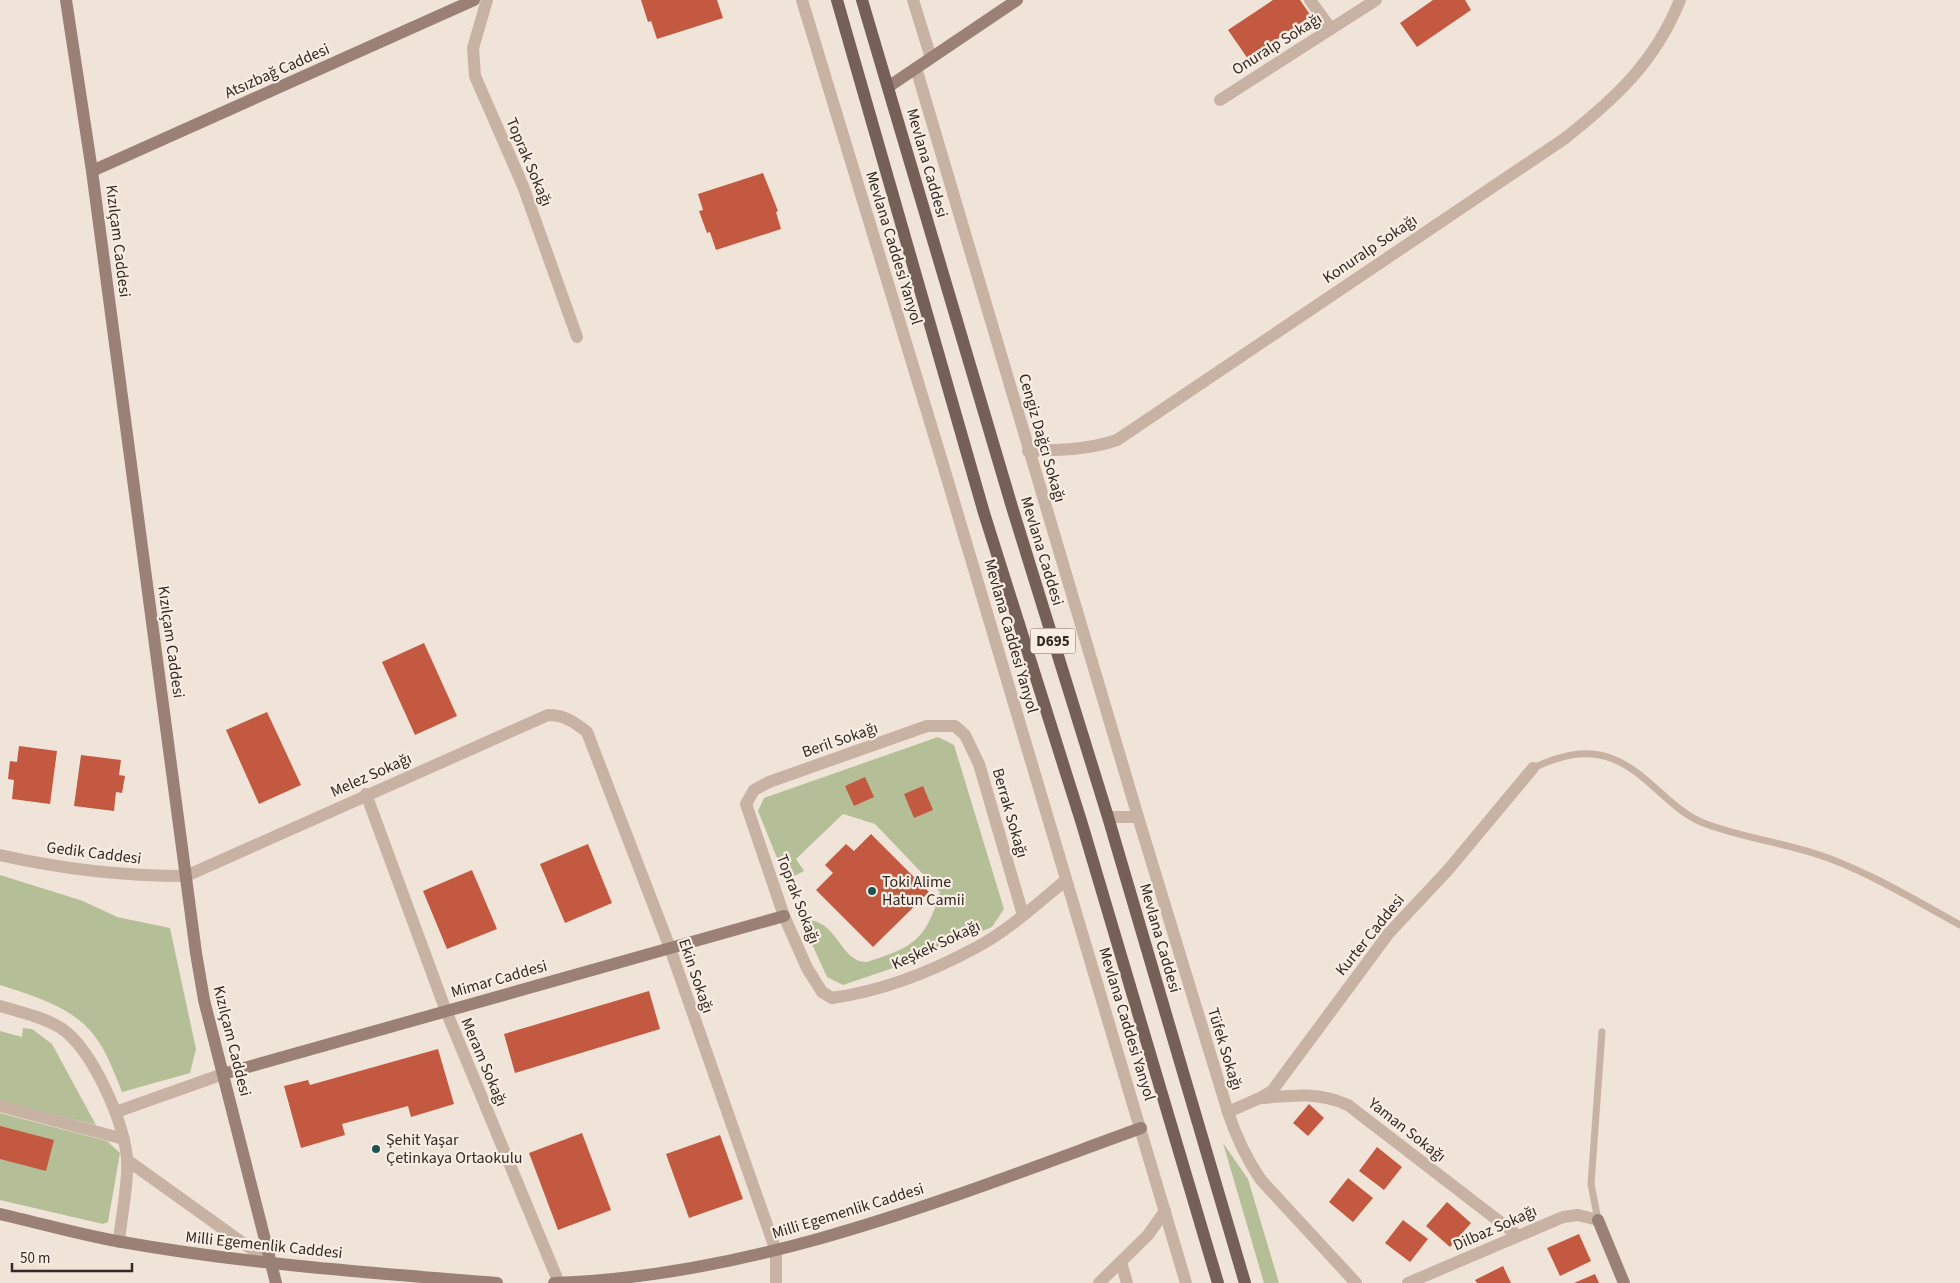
<svg xmlns="http://www.w3.org/2000/svg" width="1960" height="1283" font-family="'Source Sans 3',sans-serif">
	<style>
		.green { fill: #b4bf98 }
		.building { fill: #c45941 }
		.lines { fill: none; stroke-linecap: round; stroke-linejoin: round }
		.lane { stroke: #c8b2a4; stroke-width: 7 }
		.street { stroke: #c8b2a4; stroke-width: 12 }
		.secondary { stroke: #9b8175; stroke-width: 12 }
		.primary { stroke: #755f56; stroke-width: 12 }
		.poi-dot { fill: #1c5353; stroke: #f8ede3; stroke-width: 2 }
		.labels { text-anchor: middle; dominant-baseline: central; stroke-width: 4.5; stroke-linejoin: round; paint-order: stroke }
		.shield { fill: #f8ede3; stroke: #6e645e; stroke-width: 1 }
		.shield-label { font-size: 15px; font-weight: bold; fill: #332925 }
		.street-label { font-size: 16px; fill: #332925; stroke: #f8ede3 }
		.poi-label { font-size: 16px; fill: #332925; stroke: #f8ede3; text-anchor: start }
	</style>
	<rect width="100%" height="100%" fill="#f0e3d7"/>
	<g class="green">
		<path d="M938 737 954 745 1004 909 992 927 902 965 843 985 827 977 801 920C838 916 839 963 867 962 914 947 926 940 940 892L875 824 843 814 796 859 804 871 786 880 758 811 764 798Z"/>
		<path d="M0 875 83 901 117 917 170 928 196 1049 190 1073 122 1092C116 1077 110 1061 102 1047 80 1008 39 998 0 985Z"/>
		<path d="M23 1028 32 1029 52 1044 96 1125 0 1101V1031L22 1037Z"/>
		<path d="M0 1113 107 1141 120 1153 108 1222 103 1224 0 1200Z"/>
		<path d="M1223 1143 1248 1179 1279 1283H1264Z"/>
	</g>
	<g class="building">
		<path d="M641 0H717L723 18 657 39 651 21 648 22Z"/>
		<path d="M1273 0H1300L1311 16 1248 59 1228 30Z"/>
		<path d="M1433 0H1465L1471 10 1417 47 1400 23Z"/>
		<path d="M763 173 778 211 776 212 781 229 716 250 710 232 707 233 699 211 703 210 698 194Z"/>
		<path d="M424 643 457 716 415 735 382 662Z"/>
		<path d="M267 712 301 785 259 804 226 730Z"/>
		<path d="M19 746 57 751 50 804 12 799 14 780 8 779 10 761 17 762Z"/>
		<path d="M81 755 121 760 119 775 125 776 122 793 116 792 114 811 74 806Z"/>
		<path d="M865 777 874 797 854 806 845 786Z"/>
		<path d="M923 786 933 810 914 818 904 794Z"/>
		<path d="M871 834 929 892 873 947 816 890 833 873 825 865 846 844 854 851Z"/>
		<path d="M588 844 612 903 565 923 540 864Z"/>
		<path d="M472 870 497 929 447 949 423 891Z"/>
		<path d="M649 991 660 1029 515 1073 504 1034Z"/>
		<path d="M438 1049 454 1104 411 1117 408 1106 342 1124 345 1135 301 1148 284 1086 308 1080 310 1085Z"/>
		<path d="M1309 1104 1324 1118 1308 1136 1293 1123Z"/>
		<path d="M0 1126 54 1140 46 1171 0 1159Z"/>
		<path d="M582 1133 611 1210 558 1230 529 1153Z"/>
		<path d="M720 1135 743 1199 689 1218 666 1154Z"/>
		<path d="M1377 1147 1402 1167 1384 1190 1359 1171Z"/>
		<path d="M1348 1178 1373 1198 1353 1222 1329 1202Z"/>
		<path d="M1447 1202 1471 1223 1450 1247 1426 1226Z"/>
		<path d="M1403 1220 1428 1239 1410 1262 1385 1243Z"/>
		<path d="M1579 1234 1591 1261 1560 1276 1547 1248Z"/>
		<path d="M1503 1266 1511 1283H1477L1475 1280Z"/>
		<path d="M1595 1274 1599 1283H1574Z"/>
	</g>
	<g class="lines">
		<g class="lane">
			<path d="M1533 768C1559 756 1585 748 1613 759 1649 773 1670 811 1706 824 1741 837 1778 842 1813 853 1860 867 1917 901 1960 925"/>
			<path d="M1598 1220 1591 1184 1602 1032"/>
		</g>
		<g class="street">
			<path d="M487 0 473 48 475 76 523 186 577 337"/>
			<path d="M802 0 941 458 1186 1283"/>
			<path d="M913 0 931 58"/>
			<path d="M1310 0 1331 29"/>
			<path d="M916 68 1138 817"/>
			<path d="M1220 100 1376 0"/>
			<path d="M1028 451C1058 450 1088 450 1117 440L1564 139C1616 98 1655 62 1680 0"/>
			<path d="M366 794 446 1011 559 1283"/>
			<path d="M1108 817H1138L1228 1112C1236 1137 1246 1158 1261 1180L1356 1283"/>
			<path d="M0 855C62 869 122 876 186 876L548 715C565 715 574 722 587 732L670 948 776 1251V1283"/>
			<path d="M1023 915 979 764 965 735 955 726H927L769 782 754 790 746 804 784 916 807 968 822 992 832 998C882 991 933 971 977 947 1009 930 1038 903 1066 880"/>
			<path d="M0 1006C20 1012 43 1017 61 1028 93 1050 123 1120 127 1158 129 1182 121 1217 119 1242"/>
			<path d="M1263 1098C1294 1095 1319 1092 1348 1105L1517 1235"/>
			<path d="M0 1106 124 1139"/>
			<path d="M116 1112 223 1074"/>
			<path d="M1228 1112 1260 1098 1272 1091 1389 933 1448 870 1533 768"/>
			<path d="M127 1160 271 1263"/>
			<path d="M1121 1262 1127 1283"/>
			<path d="M1099 1283 1148 1235 1165 1211"/>
			<path d="M1408 1283 1563 1217 1578 1215 1598 1220"/>
		</g>
		<g class="secondary">
			<path d="M66 0 92 171 196 953 204 1000 276 1283"/>
			<path d="M888 87 1017 0"/>
			<path d="M92 171 474 0"/>
			<path d="M223 1074 784 916"/>
			<path d="M0 1214C40 1223 81 1235 122 1242 246 1264 372 1273 497 1283"/>
			<path d="M1598 1220 1624 1283"/>
			<path d="M554 1283C759 1276 951 1197 1141 1128"/>
		</g>
		<g class="primary">
			<path d="M837 0 984 513 1082 824 1218 1283"/>
			<path d="M862 0 1012 507 1108 817 1245 1283"/>
		</g>
	</g>
	<g class="poi-dot">
		<circle cx="872" cy="891" r="5"/>
		<circle cx="376" cy="1149" r="5"/>
	</g>
	<g class="labels">
		<rect class="shield" x="1030.5" y="628.5" width="45" height="25" rx="4"/>
		<g class="shield-label">
			<text x="1053" y="641">D695</text>
		</g>
		<g class="street-label">
			<text transform="translate(1277 44) rotate(-32)">Onuralp Sokağı</text>
			<text transform="translate(277 71) rotate(-24)">Atsızbağ Caddesi</text>
			<text transform="translate(529 162) rotate(67)">Toprak Sokağı</text>
			<text transform="translate(927 163) rotate(74)">Mevlana Caddesi</text>
			<text transform="translate(118 241) rotate(83)">Kızılçam Caddesi</text>
			<text transform="translate(894 248) rotate(73)">Mevlana Caddesi Yanyol</text>
			<text transform="translate(1370 249) rotate(-34)">Konuralp Sokağı</text>
			<text transform="translate(1042 438) rotate(74)">Cengiz Dağcı Sokağı</text>
			<text transform="translate(1042 551) rotate(73)">Mevlana Caddesi</text>
			<text transform="translate(1011 636) rotate(74)">Mevlana Caddesi Yanyol</text>
			<text transform="translate(171 642) rotate(82)">Kızılçam Caddesi</text>
			<text transform="translate(840 740) rotate(-19)">Beril Sokağı</text>
			<text transform="translate(371 775) rotate(-24)">Melez Sokağı</text>
			<text transform="translate(1010 813) rotate(74)">Berrak Sokağı</text>
			<text transform="translate(94 853) rotate(7)">Gedik Caddesi</text>
			<text transform="translate(798 899) rotate(69)">Toprak Sokağı</text>
			<text transform="translate(1370 935) rotate(-51)">Kurter Caddesi</text>
			<text transform="translate(1160 938) rotate(74)">Mevlana Caddesi</text>
			<text transform="translate(936 945) rotate(-25)">Keşkek Sokağı</text>
			<text transform="translate(696 976) rotate(71)">Ekin Sokağı</text>
			<text transform="translate(499 979) rotate(-16)">Mimar Caddesi</text>
			<text transform="translate(1127 1024) rotate(73)">Mevlana Caddesi Yanyol</text>
			<text transform="translate(232 1041) rotate(76)">Kızılçam Caddesi</text>
			<text transform="translate(1225 1049) rotate(73)">Tüfek Sokağı</text>
			<text transform="translate(484 1062) rotate(67)">Meram Sokağı</text>
			<text transform="translate(1407 1130) rotate(38)">Yaman Sokağı</text>
			<text transform="translate(848 1211) rotate(-17)">Milli Egemenlik Caddesi</text>
			<text transform="translate(1495 1228) rotate(-24)">Dilbaz Sokağı</text>
			<text transform="translate(264 1245) rotate(6)">Milli Egemenlik Caddesi</text>
		</g>
		<g class="poi-label">
			<text x="882" y="882">Toki Alime<tspan x="882" dy="18">Hatun Camii</tspan></text>
			<text x="386" y="1140">Şehit Yaşar<tspan x="386" dy="18">Çetinkaya Ortaokulu</tspan></text>
		</g>
	</g>
	<path d="M12 1263v8h120v-8" fill="none" stroke="#332925" stroke-width="2.5"/>
	<text x="20" y="1263" font-size="15" fill="#332925" stroke="#f8ede3" stroke-width="4" paint-order="stroke">50 m</text>
</svg>
